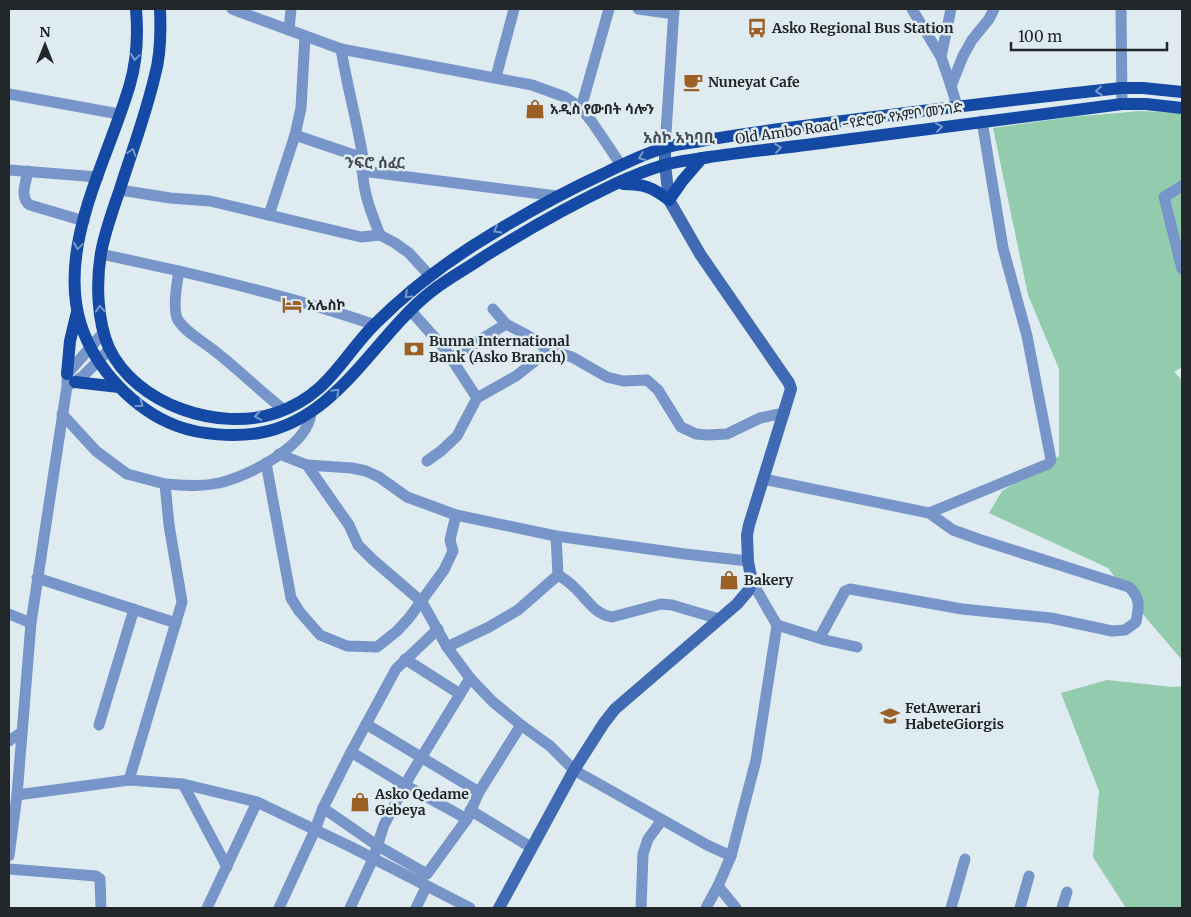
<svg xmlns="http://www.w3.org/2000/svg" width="1191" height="917" font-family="Merriweather,'Noto Sans Ethiopic',serif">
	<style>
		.green { fill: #92ccad }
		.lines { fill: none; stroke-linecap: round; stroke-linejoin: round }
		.street { stroke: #7795c8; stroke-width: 11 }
		.secondary { stroke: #406bb4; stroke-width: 12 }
		.primary { stroke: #144aa5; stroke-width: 12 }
		.oneway { stroke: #799acb }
		.labels { text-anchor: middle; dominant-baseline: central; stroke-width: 5; stroke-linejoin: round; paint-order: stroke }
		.poi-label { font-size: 14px; font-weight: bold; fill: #222729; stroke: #deebf1; text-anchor: start }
		.street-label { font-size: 14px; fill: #222729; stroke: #deebf1 }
		.neighbourhood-label { font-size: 15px; font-weight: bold; fill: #424d51; stroke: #deebf1 }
	</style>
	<rect width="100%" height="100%" fill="#deebf1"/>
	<g class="green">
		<path d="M1141 111 1182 113V367L1174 372 1182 380V660L1146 618 1108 568 989 513 1002 491 1059 456V369L1028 295 993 128 1071 117Z"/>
		<path d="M1107 680 1173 687 1182 686V908H1126L1093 857 1099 791 1061 693Z"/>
	</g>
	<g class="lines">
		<g class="street">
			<path d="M232 9 289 30 291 9"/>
			<path d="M638 9 674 14"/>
			<path d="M912 9 941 57 951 86"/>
			<path d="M1121 9 1122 104"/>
			<path d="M289 30 341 49C347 86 357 121 363 158"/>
			<path d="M341 49 532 85 565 97 581 108 592 122 621 165"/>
			<path d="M941 57 951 9"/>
			<path d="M496 77 514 9"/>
			<path d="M9 94 119 114"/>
			<path d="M957 106 951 86 963 56 972 40 989 19 994 9"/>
			<path d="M581 108 609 9"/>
			<path d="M295 135 301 108 305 36"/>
			<path d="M665 148 674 9"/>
			<path d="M9 170 98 177"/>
			<path d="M28 171C26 182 19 198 30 205L84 221"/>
			<path d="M362 171 557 196"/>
			<path d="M1182 186 1164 197 1182 269"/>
			<path d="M120 190 170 198 210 201 361 237 380 235 395 243 409 253 430 276"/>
			<path d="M269 215 295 135 363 158C360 185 370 210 380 235"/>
			<path d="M101 254 179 271"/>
			<path d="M493 309 506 324 527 335 549 350 572 357 607 377 623 381 647 380 658 390 681 427 696 434 707 435 727 434 760 418 784 413"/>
			<path d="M410 310 445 349 477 398 457 436 441 451 427 461"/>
			<path d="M451 358 506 324"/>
			<path d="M71 384 83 376 110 349"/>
			<path d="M477 398 516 376 549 350"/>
			<path d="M283 409C260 391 239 370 216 352 204 342 186 333 178 320 172 310 177 282 179 271 244 286 311 303 375 325"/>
			<path d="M62 414 96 451 127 474 165 484"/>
			<path d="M279 454 307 465 349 525 358 545 372 559 422 602 447 647 470 678 493 702 521 725 550 746 574 770 707 845 731 856 718 886"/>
			<path d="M266 463 291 598 299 611 320 635 347 646 377 647 397 631 409 618 444 570 453 551 450 540 456 515"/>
			<path d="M307 465 352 468 366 471 379 477 407 497 456 515 556 536 685 554 748 561"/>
			<path d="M763 479 929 513 953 530 981 540 1129 587C1141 598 1139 607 1136 622L1125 630 1112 631 1051 618 962 609 850 589 845 591 820 637"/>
			<path d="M929 513 1048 464 1051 460 1027 336 1003 248 982 121"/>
			<path d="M558 575C563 578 569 582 574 587 587 599 594 614 612 617L661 604 672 605 719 619"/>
			<path d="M37 578 176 623"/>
			<path d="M752 582 777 625 825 640 857 647"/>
			<path d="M9 614 31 623"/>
			<path d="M447 647 489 627 518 610 558 575 556 536"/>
			<path d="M405 659 460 694"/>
			<path d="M366 724 479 792"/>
			<path d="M99 725 134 609"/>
			<path d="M9 741 22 732"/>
			<path d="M351 752 405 785 467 819"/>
			<path d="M129 780 182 602 169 525 165 484C183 485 201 487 219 483 249 476 308 446 311 413"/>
			<path d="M183 784 227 867"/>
			<path d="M17 795 129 780 183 784 257 802 351 847 470 908"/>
			<path d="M323 808 378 846 427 874 467 819 479 792 521 725"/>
			<path d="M470 810 532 848"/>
			<path d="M9 856 17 795 31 623 67 386V374L104 332"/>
			<path d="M731 856 756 760 777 625"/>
			<path d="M9 869 96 876 100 879 101 908"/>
			<path d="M207 908 257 802"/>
			<path d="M279 908 315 830 323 808 351 752 396 669 438 629"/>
			<path d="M350 908 373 859 384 825 410 776 470 678"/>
			<path d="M416 908 426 887"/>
			<path d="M641 908 643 854 648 839 662 820"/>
			<path d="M706 908 718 886 736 908"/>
			<path d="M951 908 965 859"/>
			<path d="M1020 908 1029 876"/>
			<path d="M1062 908 1067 892"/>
		</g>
		<path class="secondary" d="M499 908 574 770 604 723 615 709 737 604 748 591 752 582 748 561 747 535 749 525 791 389 789 383 700 254 669 200 665 164V148"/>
		<g class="primary">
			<path d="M136 9C138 33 137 60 130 84 109 158 56 246 81 325 95 368 134 410 177 426 201 435 234 437 259 433 339 419 373 337 432 291 447 279 466 269 482 258 523 232 571 205 615 184 630 177 647 170 664 165 678 161 694 160 709 157 751 151 794 147 836 141 932 129 1027 116 1122 104H1146L1182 108"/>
			<path d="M160 9C161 31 161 54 155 75 146 114 132 151 120 189 113 210 105 231 101 253 96 282 97 321 109 348 136 405 219 432 276 413 328 395 340 360 374 325 409 290 450 259 492 234 528 212 564 192 603 174 623 164 643 154 664 148 676 144 689 143 701 141 740 134 779 129 819 124 919 111 1020 99 1121 88H1143L1182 92"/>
			<path d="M623 184C644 184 652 187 669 200L683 180 702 158"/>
			<path d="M67 374 70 341 77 312"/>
			<path d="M75 382 119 387"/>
		</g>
	</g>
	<defs><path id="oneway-chevron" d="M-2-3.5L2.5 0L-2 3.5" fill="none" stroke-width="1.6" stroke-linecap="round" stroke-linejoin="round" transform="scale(1.25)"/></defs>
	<g class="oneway">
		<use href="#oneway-chevron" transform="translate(135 57) rotate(98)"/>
		<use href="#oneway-chevron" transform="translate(1099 91) rotate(174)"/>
		<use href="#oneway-chevron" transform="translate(939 127) rotate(-8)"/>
		<use href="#oneway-chevron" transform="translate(778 148) rotate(-7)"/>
		<use href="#oneway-chevron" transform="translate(132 152) rotate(-72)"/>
		<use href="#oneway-chevron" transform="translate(642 157) rotate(158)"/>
		<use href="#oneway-chevron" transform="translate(497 230) rotate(150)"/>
		<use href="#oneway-chevron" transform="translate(78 246) rotate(98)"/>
		<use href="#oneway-chevron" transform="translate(408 295) rotate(138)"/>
		<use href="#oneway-chevron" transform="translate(100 309) rotate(-94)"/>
		<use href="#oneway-chevron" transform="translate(336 392) rotate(-45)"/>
		<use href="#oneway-chevron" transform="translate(140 404) rotate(36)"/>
		<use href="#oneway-chevron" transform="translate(258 416) rotate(170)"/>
	</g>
	<defs>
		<symbol id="bus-bare" viewBox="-9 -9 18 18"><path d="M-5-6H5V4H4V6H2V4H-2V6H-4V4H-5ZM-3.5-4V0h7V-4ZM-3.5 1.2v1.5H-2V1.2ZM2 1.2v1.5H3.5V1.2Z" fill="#9d6024" stroke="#deebf1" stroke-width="2.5" paint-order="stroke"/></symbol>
		<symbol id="cafe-bare" viewBox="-9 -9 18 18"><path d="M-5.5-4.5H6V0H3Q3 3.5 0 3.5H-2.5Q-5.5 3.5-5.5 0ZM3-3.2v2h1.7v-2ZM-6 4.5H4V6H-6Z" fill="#9d6024" stroke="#deebf1" stroke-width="2.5" paint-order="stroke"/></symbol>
		<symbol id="shop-bare" viewBox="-9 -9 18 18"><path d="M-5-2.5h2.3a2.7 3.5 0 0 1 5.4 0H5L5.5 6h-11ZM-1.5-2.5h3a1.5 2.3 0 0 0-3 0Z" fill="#9d6024" stroke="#deebf1" stroke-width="2.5" paint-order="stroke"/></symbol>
		<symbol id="hotel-bare" viewBox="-9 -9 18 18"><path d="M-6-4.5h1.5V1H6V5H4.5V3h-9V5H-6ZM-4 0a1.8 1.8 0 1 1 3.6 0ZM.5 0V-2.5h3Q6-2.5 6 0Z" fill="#9d6024" stroke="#deebf1" stroke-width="2.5" paint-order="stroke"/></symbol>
		<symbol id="bank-bare" viewBox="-9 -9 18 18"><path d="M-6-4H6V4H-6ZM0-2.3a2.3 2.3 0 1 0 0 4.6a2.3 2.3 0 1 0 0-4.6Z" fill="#9d6024" stroke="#deebf1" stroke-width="2.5" paint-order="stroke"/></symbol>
		<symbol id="school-bare" viewBox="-9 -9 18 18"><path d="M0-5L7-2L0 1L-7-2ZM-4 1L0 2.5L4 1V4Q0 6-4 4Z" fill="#9d6024" stroke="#deebf1" stroke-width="2.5" paint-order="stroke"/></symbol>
	</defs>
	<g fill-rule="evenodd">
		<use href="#bus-bare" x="743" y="14" width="28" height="28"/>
		<use href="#cafe-bare" x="679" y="68" width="28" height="28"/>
		<use href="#shop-bare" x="521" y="95" width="28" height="28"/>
		<use href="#hotel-bare" x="278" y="291" width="28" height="28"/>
		<use href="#bank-bare" x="400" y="335" width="28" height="28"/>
		<use href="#shop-bare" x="715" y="566" width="28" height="28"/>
		<use href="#school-bare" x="876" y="702" width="28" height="28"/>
		<use href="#shop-bare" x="346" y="788" width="28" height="28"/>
	</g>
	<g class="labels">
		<g class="poi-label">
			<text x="772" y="28">Asko Regional Bus Station</text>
			<text x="708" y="82">Nuneyat Cafe</text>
			<text x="550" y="109">አዲስ የውበት ሳሎን</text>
			<text x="307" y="305">አሌስኮ</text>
			<text x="429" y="341">Bunna International<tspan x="429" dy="16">Bank (Asko Branch)</tspan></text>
			<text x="744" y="580">Bakery</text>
			<text x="905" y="708">FetAwerari<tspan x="905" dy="16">HabeteGiorgis</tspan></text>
			<text x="375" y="794">Asko Qedame<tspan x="375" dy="16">Gebeya</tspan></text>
		</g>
		<g class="street-label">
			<text transform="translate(849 123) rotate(-8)">Old Ambo Road -የድሮው የአምቦ መንገድ</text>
		</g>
		<g class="neighbourhood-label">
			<text x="679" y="137">አስኮ አካባቢ</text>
			<text x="375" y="162">ንፍሮ ሰፈር</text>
		</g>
	</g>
	<rect width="1191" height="917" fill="none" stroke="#222729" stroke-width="20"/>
	<g transform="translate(45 45)" stroke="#deebf1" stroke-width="4" paint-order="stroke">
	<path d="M0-4L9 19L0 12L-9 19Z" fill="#222729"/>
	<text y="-8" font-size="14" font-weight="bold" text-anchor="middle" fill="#222729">N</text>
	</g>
	<path d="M1011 42v8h156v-8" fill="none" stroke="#222729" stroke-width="2.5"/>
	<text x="1018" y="42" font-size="15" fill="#222729" stroke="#deebf1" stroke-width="4" paint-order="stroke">100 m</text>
</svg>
